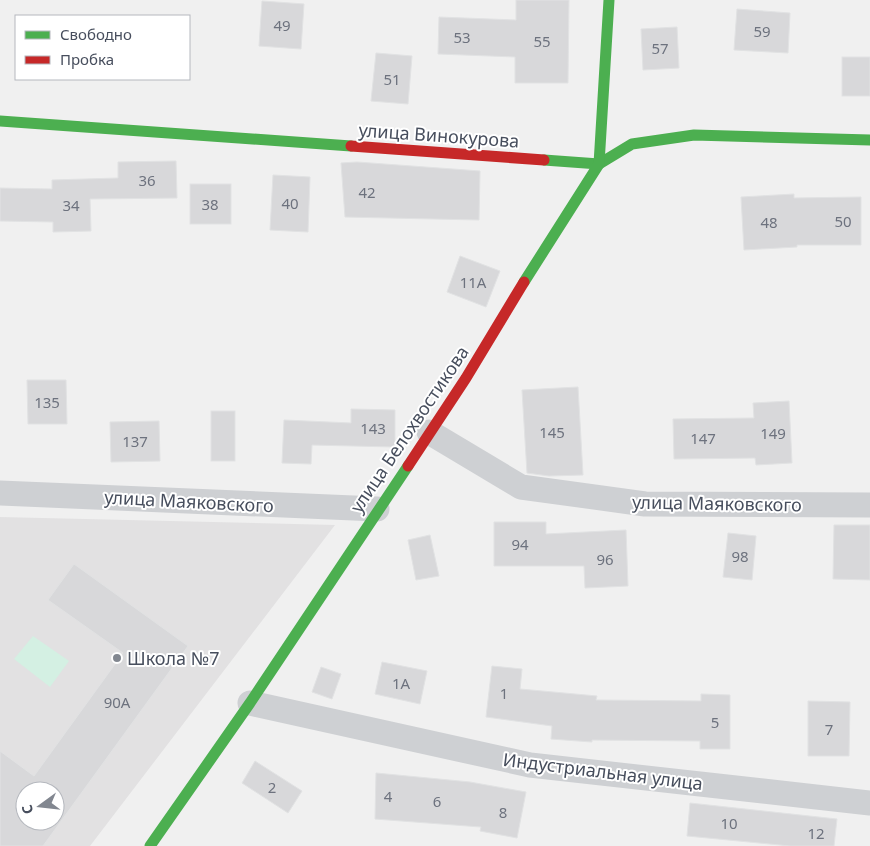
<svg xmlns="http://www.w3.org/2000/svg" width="870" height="846" font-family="'Noto Sans',sans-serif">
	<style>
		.education { fill: #e2e1e2; fill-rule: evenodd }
		.green { fill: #d4f0e3 }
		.building { fill: #d8d8da; stroke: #e1e2e3; fill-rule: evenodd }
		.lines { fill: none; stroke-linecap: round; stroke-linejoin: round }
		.street { stroke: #ced0d3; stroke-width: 25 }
		.fast { stroke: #4caf50; stroke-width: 11 }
		.jam { stroke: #c62828; stroke-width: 11 }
		.poi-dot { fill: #828790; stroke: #fff; stroke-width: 2 }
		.labels { text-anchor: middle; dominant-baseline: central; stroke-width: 4; stroke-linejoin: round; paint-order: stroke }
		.number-label { font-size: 15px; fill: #6d727e }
		.street-label { font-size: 18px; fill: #474e5d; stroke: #fff }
		.poi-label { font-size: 18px; fill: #474e5d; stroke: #fff; text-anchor: start }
	</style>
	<rect width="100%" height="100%" fill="#f0f0f0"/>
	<path class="education" d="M0 517 335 525 90 846H0ZM25 791H55V821H25Z"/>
	<path class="green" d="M33 636 69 661 50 687 14 659Z"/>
	<g class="building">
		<path d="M516 0H569L568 83H515V57L438 54 439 17 516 20Z"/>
		<path d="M262 1 304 4 301 49 259 46Z"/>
		<path d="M737 9 790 13 788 53 734 50Z"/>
		<path d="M677 27 679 68 643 70 641 29Z"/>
		<path d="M376 53 412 56 408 104 371 101Z"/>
		<rect x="842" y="57" width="28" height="39"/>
		<path d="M176 161 177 198 90 199 91 231 53 232V222L0 221V188L52 189V180L118 178V162Z"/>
		<path d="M357 162 480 171 479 220 345 217 341 163Z"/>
		<path d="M273 175 310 177 308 232 270 230Z"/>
		<rect x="190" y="184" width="41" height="40"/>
		<path d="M794 194V198L861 197V245H797V247L744 250 741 197Z"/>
		<path d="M460 256 500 271 486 307 447 292Z"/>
		<path d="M27 380H66L67 424H28Z"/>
		<path d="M578 387 583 475 549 476 527 473 522 390Z"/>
		<path d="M789 401 792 463 756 465 755 458 674 459 673 419 754 418 753 403Z"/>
		<path d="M351 409 395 410V447L312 445 311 464 282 463 284 420 351 423Z"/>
		<rect x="211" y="411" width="24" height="50"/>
		<path d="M159 421 160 461 111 462 110 422Z"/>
		<path d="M494 522H546V534L626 530 628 586 585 588 584 566H494Z"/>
		<path d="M834 525H870V580L833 579Z"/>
		<path d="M728 533 756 536 752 580 723 577Z"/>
		<path d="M430 535 439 576 416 580 408 540Z"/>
		<path d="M74 564 188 646 43 846H0V751L34 776 123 653 48 600ZM25 791H55V821H25Z"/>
		<path d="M382 662 427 671 420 704 375 694Z"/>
		<path d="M492 666 522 669 520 689 597 696 596 700 701 701V694L730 695V749H700V741L592 740V742L551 739 552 726 486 717Z"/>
		<path d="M321 667 341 674 332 699 312 692Z"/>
		<path d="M808 701 850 702 849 756H808Z"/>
		<path d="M255 761 302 791 288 813 242 783Z"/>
		<path d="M376 773 470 782 526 792 517 838 480 831 481 827 375 819Z"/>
		<path d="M690 803 837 819 834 846H790L687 836Z"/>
	</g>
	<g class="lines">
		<g class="street">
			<path d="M429 432 521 487 645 504 870 505"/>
			<path d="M0 493 377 509"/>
			<path d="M250 703 530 765 870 803"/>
		</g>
		<g class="fast">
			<path d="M0 121 351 146"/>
			<path d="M544 160 599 164 632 144 694 135 870 140"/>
			<path d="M524 282 599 164 609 0"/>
			<path d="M150 846 250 703 408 466"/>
		</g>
		<g class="jam">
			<path d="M351 146 544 160"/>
			<path d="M408 466 466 378 524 282"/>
		</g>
	</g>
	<circle class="poi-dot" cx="117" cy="658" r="5"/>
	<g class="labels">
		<g class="number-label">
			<text x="282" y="25">49</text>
			<text x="762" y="31">59</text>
			<text x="462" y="37">53</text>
			<text x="542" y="41">55</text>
			<text x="660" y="48">57</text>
			<text x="392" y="79">51</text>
			<text x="147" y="180">36</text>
			<text x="367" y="192">42</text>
			<text x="290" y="203">40</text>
			<text x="210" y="204">38</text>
			<text x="71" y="205">34</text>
			<text x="843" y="221">50</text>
			<text x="769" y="222">48</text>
			<text x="473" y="282">11А</text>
			<text x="47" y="402">135</text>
			<text x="373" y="428">143</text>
			<text x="552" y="432">145</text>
			<text x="773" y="433">149</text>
			<text x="703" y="438">147</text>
			<text x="135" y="441">137</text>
			<text x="520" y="544">94</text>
			<text x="740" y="556">98</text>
			<text x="605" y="559">96</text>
			<text x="401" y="683">1А</text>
			<text x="504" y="693">1</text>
			<text x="117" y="702">90А</text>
			<text x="715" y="722">5</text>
			<text x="829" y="729">7</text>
			<text x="272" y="787">2</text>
			<text x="388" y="796">4</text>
			<text x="437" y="801">6</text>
			<text x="503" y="812">8</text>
			<text x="729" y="823">10</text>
			<text x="816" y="833">12</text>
		</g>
		<g class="street-label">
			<text transform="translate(439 135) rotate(4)">улица Винокурова</text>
			<text transform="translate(409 429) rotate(-56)">улица Белохвостикова</text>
			<text transform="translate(189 501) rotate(3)">улица Маяковского</text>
			<text transform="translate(717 503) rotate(1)">улица Маяковского</text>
			<text transform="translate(603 771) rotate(7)">Индустриальная улица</text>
		</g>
		<g class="poi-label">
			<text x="127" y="658">Школа №7</text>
		</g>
	</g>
	<rect x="15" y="15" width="175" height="65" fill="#ffffff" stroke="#b5b8be"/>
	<rect x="25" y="31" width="25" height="8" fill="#4caf50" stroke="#b5b8be"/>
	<text x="60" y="40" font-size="15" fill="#474e5d">Свободно</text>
	<rect x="25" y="56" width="25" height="8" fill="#c62828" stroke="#b5b8be"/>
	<text x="60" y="65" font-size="15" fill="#474e5d">Пробка</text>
	<g transform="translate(40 806) rotate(255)"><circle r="24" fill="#ffffff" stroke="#b5b8be"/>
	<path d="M0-4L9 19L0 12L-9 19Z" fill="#828790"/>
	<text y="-8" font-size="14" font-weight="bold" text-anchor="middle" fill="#474e5d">С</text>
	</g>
</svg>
